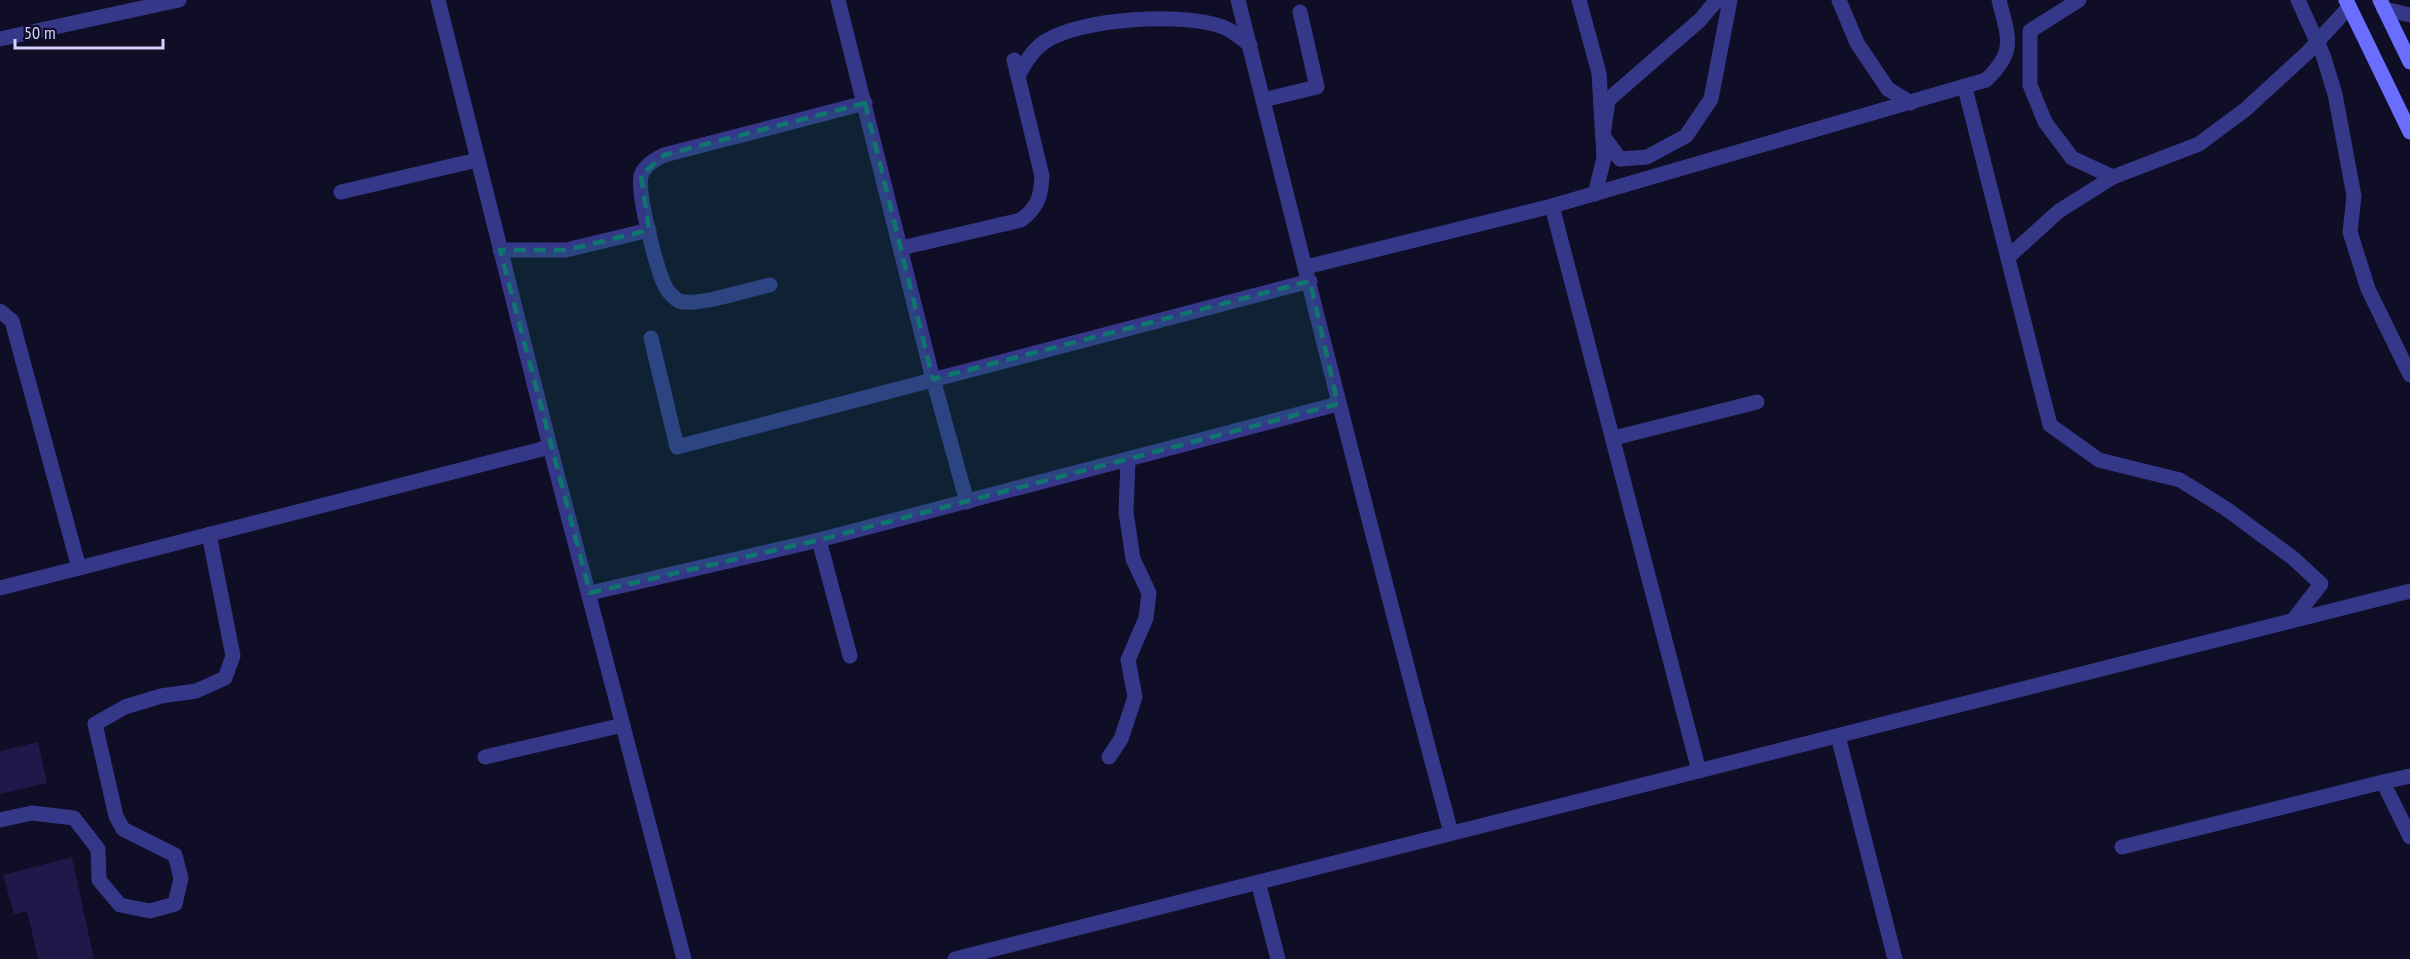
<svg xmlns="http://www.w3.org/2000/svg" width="2410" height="959" font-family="'PT Sans Narrow',sans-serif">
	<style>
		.building { fill: #1f1848 }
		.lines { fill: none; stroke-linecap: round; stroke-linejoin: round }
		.minor { stroke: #353788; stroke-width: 15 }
		.tertiary { stroke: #353788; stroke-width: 15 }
		.secondary { stroke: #696eff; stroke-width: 15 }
		.marked { fill: #0f766e; fill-opacity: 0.2; stroke: #0f766e; stroke-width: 4.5; stroke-dasharray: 12 8; stroke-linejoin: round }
	</style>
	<rect width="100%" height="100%" fill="#100d26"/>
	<g class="building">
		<path d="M38 742 47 783 0 794V751Z"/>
		<path d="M72 857 94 959H38L27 911 14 914 3 875Z"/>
	</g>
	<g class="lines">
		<g class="minor">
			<path d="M438 0 550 447 684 959"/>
			<path d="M838 0 933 379 967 502"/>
			<path d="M1238 0C1307 278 1377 556 1451 833"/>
			<path d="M1579 0 1599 73 1604 158 1595 194"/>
			<path d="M1717 0 1700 20 1608 100 1603 136 1620 159 1647 157 1686 136 1711 99 1730 0"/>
			<path d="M1839 0 1857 43 1888 89 1911 103"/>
			<path d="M2079 0 2030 31V85L2045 122 2072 158 2113 177"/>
			<path d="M2298 0 2323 55 2335 94 2354 196 2350 232 2368 289 2410 375"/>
			<path d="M2384 9 2410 15"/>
			<path d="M1018 76C1025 63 1033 49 1046 41 1082 18 1184 12 1223 27 1232 30 1242 39 1250 45"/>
			<path d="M1965 88 2050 425 2099 460 2180 480 2225 508 2293 558 2321 584 2293 620"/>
			<path d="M1263 100 1317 87 1300 12"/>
			<path d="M341 192 477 160"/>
			<path d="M1552 206 1699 771"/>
			<path d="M901 248 1021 220C1038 207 1041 196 1042 176L1014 60"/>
			<path d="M500 250H566L649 230"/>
			<path d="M2008 257 2059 211 2113 177 2199 144 2246 109 2307 53 2349 7"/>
			<path d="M1306 267 1552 206 1986 80C2017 51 2008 37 1999 0"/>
			<path d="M770 285C750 289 698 307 679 301 675 299 668 292 666 288 657 271 637 194 641 176 644 165 655 160 664 155L865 103"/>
			<path d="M0 311 12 321 79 568 550 447"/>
			<path d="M651 338 677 447 1310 281"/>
			<path d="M1614 438 1757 402"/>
			<path d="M0 588 79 568"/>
			<path d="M590 593 819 540"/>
			<path d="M850 656 819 540 1338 404"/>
			<path d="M1838 736 1895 959"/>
			<path d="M485 757 623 725"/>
			<path d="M1109 757 1121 739 1135 697 1128 660 1146 618 1149 593 1133 559 1126 512 1128 461"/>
			<path d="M2383 782 2410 776"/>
			<path d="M0 820 32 813 74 818 98 849 99 880 120 905 150 911 175 904 181 878 175 855 123 829 116 816 95 724 125 707 161 696 196 691 225 678 233 656 209 534"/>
			<path d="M2122 847 2383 782 2410 837"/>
			<path d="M1258 882 1278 959"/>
			<path d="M955 959 2410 591"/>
		</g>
		<path class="tertiary" d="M0 39 179 0"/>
		<g class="secondary">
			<path d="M2346 0 2410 132"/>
			<path d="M2380 0 2410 62"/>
		</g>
	</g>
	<path class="marked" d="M865 103 933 379 1310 281 1338 404 819 540 590 593 500 250H566L649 230 641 175 664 155Z"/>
	<path d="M15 39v9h148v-9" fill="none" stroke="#d5d2ff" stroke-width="3"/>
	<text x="24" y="39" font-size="18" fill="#d5d2ff" stroke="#100d26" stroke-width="4.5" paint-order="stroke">50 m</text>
</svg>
